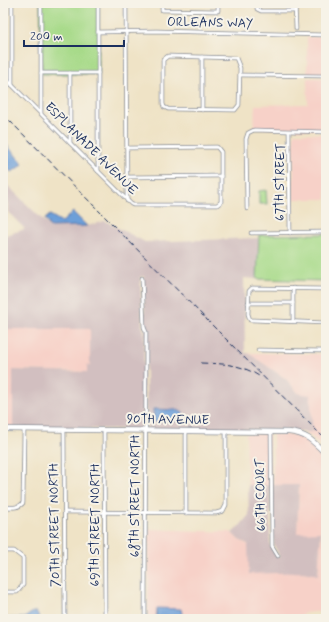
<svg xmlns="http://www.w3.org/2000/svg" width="329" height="622" font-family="Mynerve,sans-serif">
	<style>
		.built { fill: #f7d1c8 }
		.industrial { fill: #d2bfc0; fill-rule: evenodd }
		.green { fill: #a7da89; stroke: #618474 }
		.water { fill: #6d9fd8; stroke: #44679b }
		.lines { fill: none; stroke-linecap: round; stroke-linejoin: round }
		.street-casing { stroke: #858992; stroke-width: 4.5 }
		.secondary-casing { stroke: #858992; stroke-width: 6 }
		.street { stroke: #fff; stroke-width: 3 }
		.secondary { stroke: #fff; stroke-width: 4.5 }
		.rail { stroke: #1b2f5e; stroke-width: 1; stroke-dasharray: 6 3; stroke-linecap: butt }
		.labels { text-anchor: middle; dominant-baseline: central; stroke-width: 4; stroke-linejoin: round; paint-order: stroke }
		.street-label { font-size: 13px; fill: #1b2f5e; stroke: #f7f3e8 }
	</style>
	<rect width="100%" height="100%" fill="#f7f3e8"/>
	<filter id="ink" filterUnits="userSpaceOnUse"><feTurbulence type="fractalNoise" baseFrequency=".025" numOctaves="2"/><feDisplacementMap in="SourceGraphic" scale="8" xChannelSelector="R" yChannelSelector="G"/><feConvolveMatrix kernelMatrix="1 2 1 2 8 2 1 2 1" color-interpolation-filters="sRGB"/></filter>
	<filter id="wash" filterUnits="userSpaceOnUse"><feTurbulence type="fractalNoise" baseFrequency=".012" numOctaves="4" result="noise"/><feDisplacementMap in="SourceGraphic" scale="16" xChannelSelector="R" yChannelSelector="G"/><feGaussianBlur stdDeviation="0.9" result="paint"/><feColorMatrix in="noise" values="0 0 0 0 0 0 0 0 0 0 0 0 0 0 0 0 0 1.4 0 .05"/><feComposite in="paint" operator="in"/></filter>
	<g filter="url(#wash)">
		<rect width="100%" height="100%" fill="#efe3c6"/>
		<g class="built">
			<rect x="307" y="37" width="19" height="37"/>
			<path d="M307 78H326V130L254 128 255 105 308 104Z"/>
			<path d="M294 133 326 134V199H293Z"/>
			<path d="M3 329H90V365L88 372 13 370V428H3Z"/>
			<path d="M248 353 326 354V451L312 437 303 432H312L298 393 286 379Z"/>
			<path d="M246 434H269L270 485H248Z"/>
			<path d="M273 434 296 435 310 441 326 456V611L303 613 300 619H183L181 609 157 608 156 619H148L149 529 231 532 239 540 303 572 318 574 321 533H297L299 486 273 485Z"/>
		</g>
		<g class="industrial">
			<path d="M7 185 50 227 87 226 105 221 145 242 258 238 257 279 244 278 245 353H248L286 379 298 393 310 395 313 432H303L288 430 147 429 144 276 140 277 142 327 144 332 143 429 13 428V370L87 372V366L90 365V329H3V236L25 229 8 212ZM157 409 165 410H178L154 421Z"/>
			<path d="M248 485H270V546L278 558 280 556 274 545 273 485H299L297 533 321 532 318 575 303 572 249 574 248 544 239 540 232 533 239 527 249 515Z"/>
		</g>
		<g class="green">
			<path d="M40 3H98L99 74H42Z"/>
			<path d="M266 190 267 204H259V191Z"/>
			<path d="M326 234V281L257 279 259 235Z"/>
		</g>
		<g class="water">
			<path d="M3 143H5L23 164 12 172 7 169H3Z"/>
			<path d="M73 212 87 226 50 227 45 219 50 215 62 222Z"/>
			<path d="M153 409 178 410 183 413 184 419 176 421 154 422Z"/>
			<path d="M157 608 181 609 183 619H156Z"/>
			<path d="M33 612H36L41 619H3V618H24Z"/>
		</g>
	</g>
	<g filter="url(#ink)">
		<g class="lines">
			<defs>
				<g id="street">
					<path d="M41 3V113"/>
					<path d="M98 3V171"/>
					<path d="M126 3 127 201"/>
					<path d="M162 3V10L218 11V3"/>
					<path d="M257 3V9L261 11H295"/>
					<path d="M295 3 296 29"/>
					<path d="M98 32 156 31 326 35"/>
					<path d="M168 56 236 58 240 68 239 105 235 110 168 109 164 107 163 104V60Z"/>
					<path d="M202 57V110"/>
					<path d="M41 73H98"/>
					<path d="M70 73V143"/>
					<path d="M240 75 326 76"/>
					<path d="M3 76 131 204 133 205H217L221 202V152L217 147 127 148"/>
					<path d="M12 85V3"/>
					<path d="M289 132 290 233"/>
					<path d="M127 177 221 176"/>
					<path d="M247 209 246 139 248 133 254 130 326 132"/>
					<path d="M251 233 326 232"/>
					<path d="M142 278 144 327 146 332 145 619"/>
					<path d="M326 289 252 288 249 291 248 314 250 320H253L326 323"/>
					<path d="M248 303H293"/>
					<path d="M293 321V288"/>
					<path d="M258 350 326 351"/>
					<path d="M64 430 65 619"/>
					<path d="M104 430 105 619"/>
					<path d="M186 431V513"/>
					<path d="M271 432 272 546 278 556"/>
					<path d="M3 507C10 507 18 509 23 503L24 430"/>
					<path d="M64 512 216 513 223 511 226 505V432"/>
					<path d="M3 551H14L23 558V585L17 592H3"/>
				</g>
				<path id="secondary" d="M3 429 289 432C307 434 313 441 326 454"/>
			</defs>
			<use href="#street" class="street-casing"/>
			<use href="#secondary" class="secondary-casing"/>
			<use href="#street" class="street"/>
			<use href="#secondary" class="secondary"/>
			<g class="rail">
				<path d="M3 114 326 440"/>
				<path d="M201 363C223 364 239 363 259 376"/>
			</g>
		</g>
	</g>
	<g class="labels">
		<g class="street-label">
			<text transform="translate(210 23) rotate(1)">ORLEANS WAY</text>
			<text transform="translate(91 149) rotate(45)">ESPLANADE AVENUE</text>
			<text transform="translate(280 182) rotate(-90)">67TH STREET</text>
			<text transform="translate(168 420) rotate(1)">90TH AVENUE</text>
			<text transform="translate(261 495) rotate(-91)">66TH COURT</text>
			<text transform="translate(135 496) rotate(-90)">68TH STREET NORTH</text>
			<text transform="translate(55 525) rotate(-91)">70TH STREET NORTH</text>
			<text transform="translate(95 525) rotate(-90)">69TH STREET NORTH</text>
		</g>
	</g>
	<rect width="329" height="622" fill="none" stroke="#f7f3e8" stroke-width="16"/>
	<path d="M24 40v6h100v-6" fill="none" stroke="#1b2f5e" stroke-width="2"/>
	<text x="30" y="40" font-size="12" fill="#1b2f5e" stroke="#f7f3e8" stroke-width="3" paint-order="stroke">200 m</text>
</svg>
